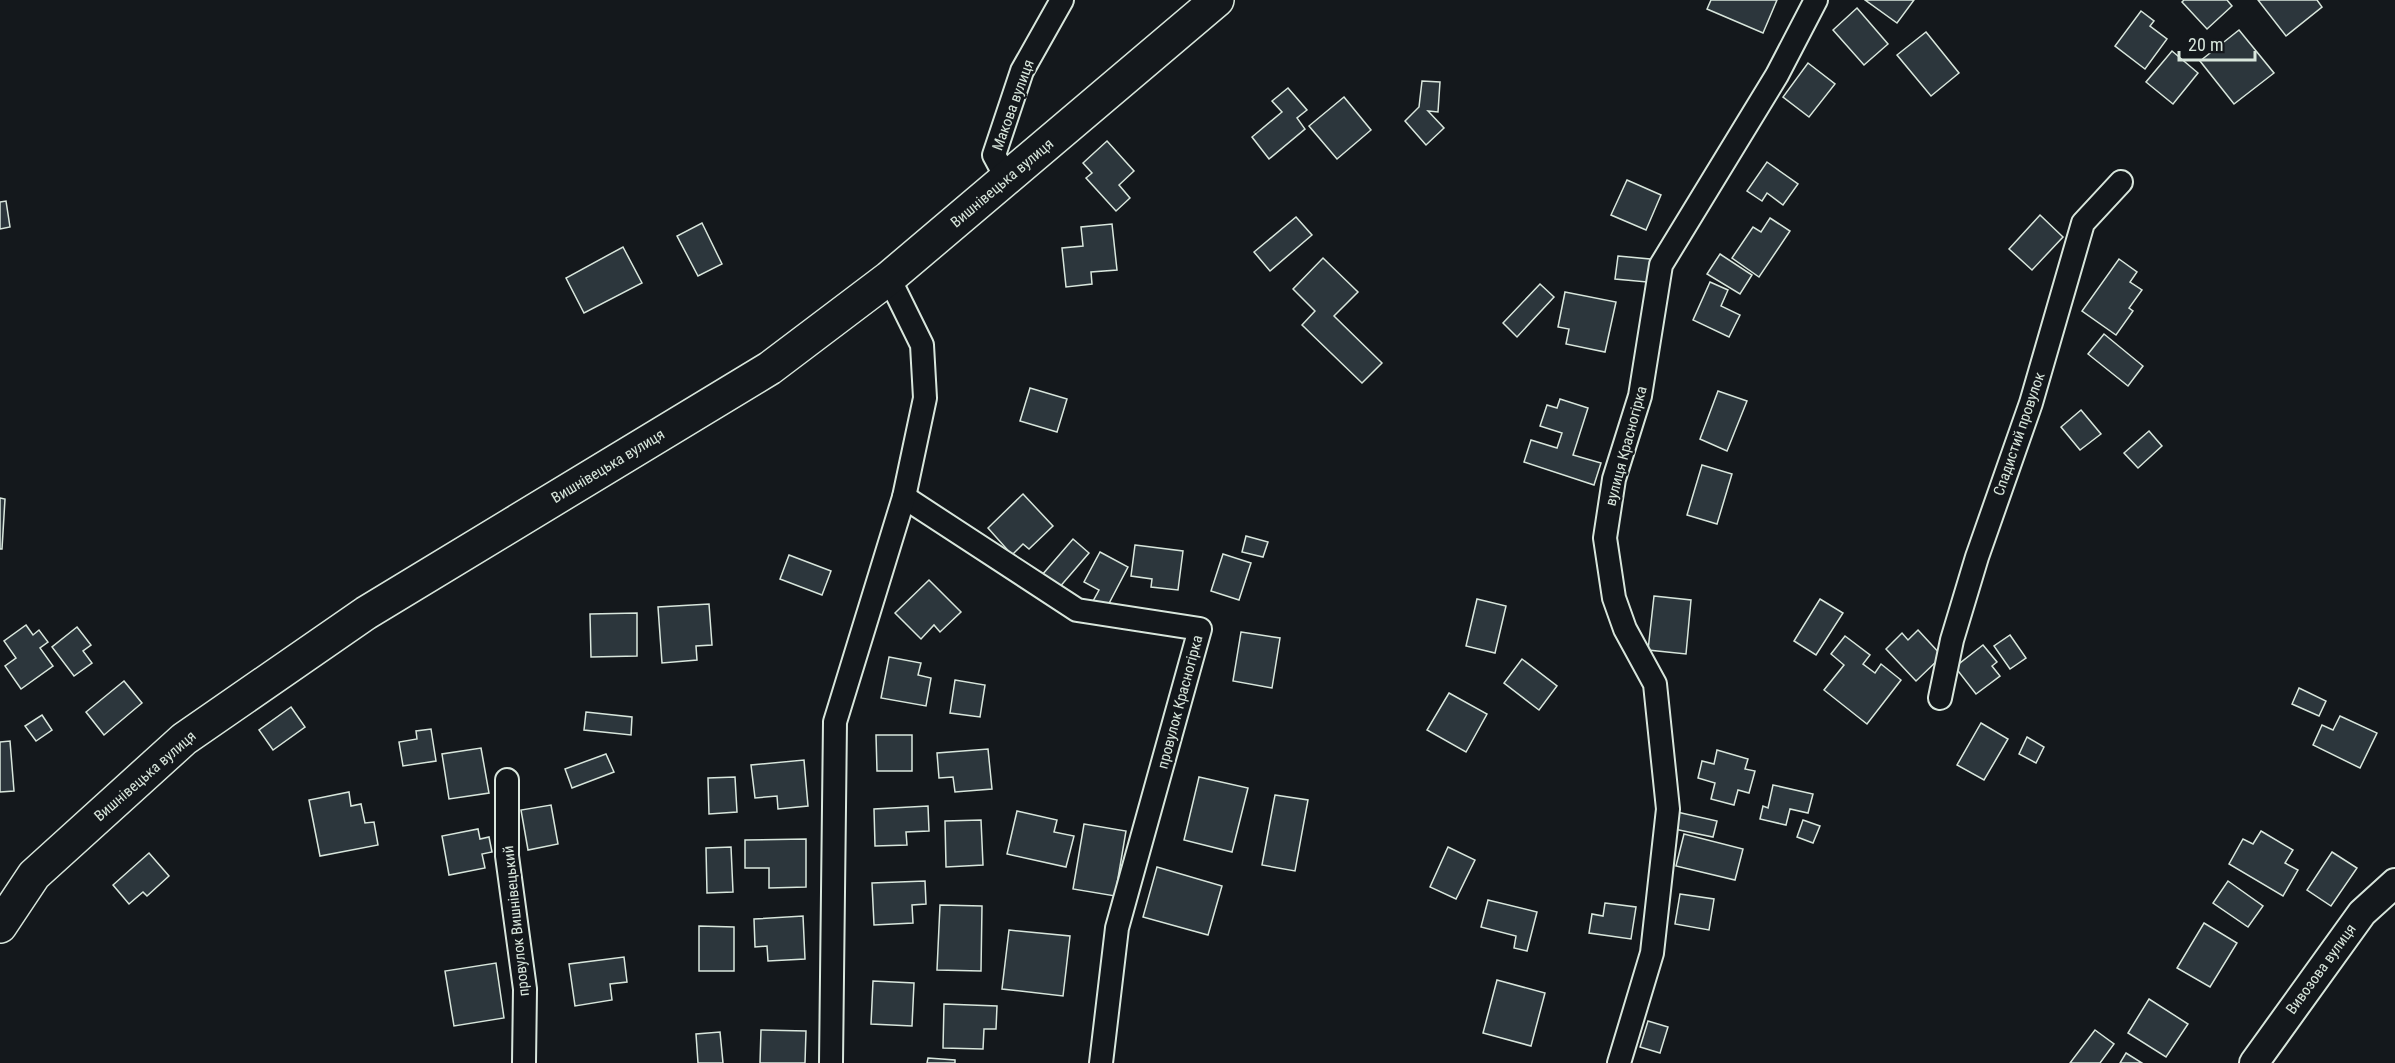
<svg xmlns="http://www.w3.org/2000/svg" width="2395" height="1063" font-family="'Roboto Condensed',sans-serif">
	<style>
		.building { fill: #2c363c; stroke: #d8e6dc; stroke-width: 1.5 }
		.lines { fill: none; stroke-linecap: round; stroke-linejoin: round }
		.minor-casing { stroke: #d8e6dc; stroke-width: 26 }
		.tertiary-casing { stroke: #d8e6dc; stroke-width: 32 }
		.secondary-casing { stroke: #d8e6dc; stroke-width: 36 }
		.minor { stroke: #14181c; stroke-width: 22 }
		.tertiary { stroke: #14181c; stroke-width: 28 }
		.secondary { stroke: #14181c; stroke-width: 33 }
		.labels { text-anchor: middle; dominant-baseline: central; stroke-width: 4.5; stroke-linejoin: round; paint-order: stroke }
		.street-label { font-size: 15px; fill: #d8e6dc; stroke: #14181c }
	</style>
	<rect width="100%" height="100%" fill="#14181c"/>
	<g class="building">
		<path d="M1711 0H1777L1763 33 1707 9Z"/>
		<path d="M1865 0H1914L1897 23Z"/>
		<path d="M2184 0H2227L2232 6 2207 29 2182 2Z"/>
		<path d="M2258 0H2317L2322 7 2286 36Z"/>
		<path d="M1857 8 1888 44 1864 65 1833 30Z"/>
		<path d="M2141 11 2154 21 2150 26 2167 39 2145 69 2115 46Z"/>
		<path d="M2239 30 2274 73 2234 104 2200 61Z"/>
		<path d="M1926 32 1959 73 1931 96 1897 55Z"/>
		<path d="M2172 51 2198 73 2173 104 2146 82Z"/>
		<path d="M1808 63 1835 84 1809 117 1783 97Z"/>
		<path d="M1422 81 1440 82 1438 112 1428 111 1444 128 1426 145 1405 121 1419 107Z"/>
		<path d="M1288 88 1307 110 1297 118 1305 129 1269 159 1252 137 1282 112 1272 101Z"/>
		<path d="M1344 97 1371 130 1337 159 1309 126Z"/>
		<path d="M1107 141 1134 171 1119 185 1130 198 1116 211 1086 178 1092 173 1083 163Z"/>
		<path d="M1767 162 1798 184 1783 205 1767 193 1762 201 1747 191Z"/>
		<path d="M1627 180 1661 195 1646 230 1611 215Z"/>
		<path d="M6 201 10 227 0 229V202Z"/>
		<path d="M2040 215 2063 237 2032 270 2009 249Z"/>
		<path d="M1296 217 1312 235 1270 271 1254 252Z"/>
		<path d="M1770 218 1790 231 1759 277 1732 258 1753 227 1761 232Z"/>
		<path d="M702 223 722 264 698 276 677 236Z"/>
		<path d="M1112 224 1117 270 1091 272 1092 284 1066 287 1062 248 1083 246 1081 227Z"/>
		<path d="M623 247 642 283 584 313 566 278Z"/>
		<path d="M1720 254 1752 275 1740 294 1707 274Z"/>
		<path d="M1618 256 1650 259 1647 282 1615 279Z"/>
		<path d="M1323 258 1358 292 1334 316 1382 363 1362 383 1302 325 1315 311 1293 289Z"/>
		<path d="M2119 259 2137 272 2130 282 2142 290 2129 308 2133 311 2116 335 2082 311Z"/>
		<path d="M1710 282 1728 290 1721 306 1740 315 1729 337 1693 320Z"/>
		<path d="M1540 284 1554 297 1517 337 1503 323Z"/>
		<path d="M1565 292 1616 302 1605 352 1566 344 1569 329 1558 327Z"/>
		<path d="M2104 334 2143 366 2128 386 2088 354Z"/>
		<path d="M1030 388 1067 399 1057 432 1020 421Z"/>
		<path d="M1718 391 1747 401 1727 451 1700 439Z"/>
		<path d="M1560 399 1588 408 1573 455 1601 463 1594 485 1524 462 1531 440 1557 448 1562 433 1540 426 1547 405 1557 408Z"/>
		<path d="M2081 410 2101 434 2080 450 2061 427Z"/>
		<path d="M2149 431 2162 446 2138 468 2124 453Z"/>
		<path d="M1702 465 1732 474 1717 524 1687 515Z"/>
		<path d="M1023 494 1053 526 1029 549 1023 544 1012 555 988 528Z"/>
		<path d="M0 498 5 499 2 549H0Z"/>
		<path d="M1246 536 1268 542 1263 557 1242 552Z"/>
		<path d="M1073 539 1089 553 1058 589 1042 575Z"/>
		<path d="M1135 545 1183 551 1178 590 1151 587 1152 579 1131 576Z"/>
		<path d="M1100 552 1128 567 1105 611 1092 603 1099 590 1084 582Z"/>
		<path d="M1223 554 1251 563 1239 600 1211 591Z"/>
		<path d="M789 555 831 571 822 595 780 579Z"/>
		<path d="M929 580 961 612 940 632 934 625 921 639 895 613Z"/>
		<path d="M1654 596 1691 600 1686 654 1648 650Z"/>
		<path d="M1477 599 1506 606 1495 653 1466 646Z"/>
		<path d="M1820 599 1843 613 1816 655 1794 641Z"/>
		<path d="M709 604 712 645 696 646 697 660 662 663 658 607Z"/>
		<path d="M637 613V656L591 657 590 614Z"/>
		<path d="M26 625 33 635 39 630 48 642 40 648 53 666 21 689 5 666 16 658 4 641Z"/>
		<path d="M77 627 91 645 83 651 92 663 74 676 52 647Z"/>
		<path d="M1918 630 1942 656 1916 681 1886 649 1902 633 1908 640Z"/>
		<path d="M1241 632 1280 638 1272 688 1233 681Z"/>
		<path d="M2010 635 2026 658 2010 669 1994 646Z"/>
		<path d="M1845 636 1870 655 1863 664 1875 673 1881 664 1901 680 1867 724 1824 690 1844 665 1831 654Z"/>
		<path d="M1983 645 1997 662 1992 666 2000 676 1976 694 1955 667Z"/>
		<path d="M889 657 921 663 918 675 931 678 926 706 881 698Z"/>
		<path d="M1522 659 1557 686 1539 710 1504 683Z"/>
		<path d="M955 680 985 685 980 717 950 713Z"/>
		<path d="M124 681 142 703 104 735 86 712Z"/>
		<path d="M2299 688 2326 701 2319 716 2292 704Z"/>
		<path d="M1449 693 1487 714 1466 752 1427 730Z"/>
		<path d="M291 707 305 727 273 750 259 730Z"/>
		<path d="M586 712 632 717 631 735 584 730Z"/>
		<path d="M42 715 52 730 36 741 25 726Z"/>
		<path d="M2340 716 2377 733 2360 768 2313 745 2322 725 2333 730Z"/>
		<path d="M1981 723 2008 739 1984 780 1957 765Z"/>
		<path d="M431 729 436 761 403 766 399 742 417 739 416 731Z"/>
		<path d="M876 735H912V771H877Z"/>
		<path d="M2027 737 2044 747 2036 763 2019 754Z"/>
		<path d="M10 741 14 791 0 792V742Z"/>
		<path d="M481 748 489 793 449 799 442 754Z"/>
		<path d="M988 749 992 789 955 792 953 777 939 778 937 753Z"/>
		<path d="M1717 750 1748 759 1745 769 1755 771 1749 793 1738 790 1734 805 1711 799 1715 783 1698 778 1702 761 1714 764Z"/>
		<path d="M606 754 614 772 572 788 565 769Z"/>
		<path d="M804 760 808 806 778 809 777 796 755 798 751 765Z"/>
		<path d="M735 777 737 812 709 814 708 778Z"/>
		<path d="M1199 777 1248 788 1232 852 1184 840Z"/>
		<path d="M1773 785 1813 794 1808 813 1790 809 1786 825 1760 819 1763 806 1768 808Z"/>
		<path d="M349 792 351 806 361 804 365 823 374 822 378 845 320 856 309 800Z"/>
		<path d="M1275 795 1308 800 1295 871 1262 865Z"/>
		<path d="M551 805 558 844 528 850 521 810Z"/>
		<path d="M928 806 929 831 906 832 907 845 875 846 874 809Z"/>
		<path d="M1017 811 1057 820 1054 832 1074 836 1066 867 1007 854Z"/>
		<path d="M1677 812 1717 821 1713 837 1674 829Z"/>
		<path d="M981 820 983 865 946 867 945 821Z"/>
		<path d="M1803 820 1820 826 1813 843 1797 837Z"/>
		<path d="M1084 824 1126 831 1115 896 1073 889Z"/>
		<path d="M478 829 480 839 489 837 492 852 482 854 485 868 449 875 442 836Z"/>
		<path d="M2261 831 2293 850 2285 863 2298 870 2283 896 2229 864 2243 839 2253 844Z"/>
		<path d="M1684 834 1743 849 1735 880 1676 866Z"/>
		<path d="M806 839V887L769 888V868H745V840Z"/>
		<path d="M731 847 733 892 707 893 706 848Z"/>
		<path d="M1448 847 1475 860 1456 899 1430 887Z"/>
		<path d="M2332 852 2357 868 2331 906 2307 890Z"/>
		<path d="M149 853 169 876 147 896 143 892 129 904 113 885Z"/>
		<path d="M1157 867 1222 886 1208 935 1143 917Z"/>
		<path d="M925 881 926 904 912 905 913 923 874 925 872 883Z"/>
		<path d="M2228 881 2263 906 2248 927 2213 903Z"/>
		<path d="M1680 894 1714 899 1709 930 1675 924Z"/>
		<path d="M1488 900 1537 912 1527 951 1514 948 1516 936 1481 927Z"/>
		<path d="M1605 903 1636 907 1631 939 1589 933 1592 914 1603 916Z"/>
		<path d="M940 905 982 906 981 971 937 970Z"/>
		<path d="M803 916 805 959 768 961 767 946 755 947 754 919Z"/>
		<path d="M2204 923 2237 943 2210 987 2177 968Z"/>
		<path d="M699 926 734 927V971H699Z"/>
		<path d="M1009 930 1070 936 1063 996 1002 989Z"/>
		<path d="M624 957 627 982 610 984 612 1000 575 1006 569 964Z"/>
		<path d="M496 963 504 1018 454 1026 445 971Z"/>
		<path d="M1497 980 1545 993 1531 1046 1483 1033Z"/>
		<path d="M873 981 914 983 912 1026 871 1024Z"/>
		<path d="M2149 999 2188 1024 2166 1057 2128 1033Z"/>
		<path d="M944 1004 997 1006 996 1029H984L983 1049 943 1048Z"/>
		<path d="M1648 1021 1668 1027 1660 1053 1640 1047Z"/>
		<path d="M761 1030 806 1031 805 1063H760Z"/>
		<path d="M2095 1030 2114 1044 2100 1063H2070Z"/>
		<path d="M720 1032 723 1063H698L696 1034Z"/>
		<path d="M2126 1053 2142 1063H2120Z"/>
		<path d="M928 1058 955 1060V1063H927Z"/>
	</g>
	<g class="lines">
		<defs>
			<g id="minor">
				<path d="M1007 179 994 155 1022 71 1062 0"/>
				<path d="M904 497 1077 610 1200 629 1117 928 1101 1063"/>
				<path d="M1940 698 1952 640 1977 557 2031 403 2083 223 2121 182"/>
				<path d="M507 780V856L525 989 524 1063"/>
				<path d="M831 1063 835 722 904 497 925 398 922 345 889 278"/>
				<path d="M1619 1063 1652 953 1668 809 1655 684 1625 629 1614 598 1605 538 1614 479 1640 396 1661 265 1777 75 1816 0"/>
			</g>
			<path id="tertiary" d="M2254 1063 2362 913 2395 883"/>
			<path id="secondary" d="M0 926 34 875 184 739 366 613 770 368 889 278 1217 0"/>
		</defs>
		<use href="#minor" class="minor-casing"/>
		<use href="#tertiary" class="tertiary-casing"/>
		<use href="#secondary" class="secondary-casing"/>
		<use href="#minor" class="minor"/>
		<use href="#tertiary" class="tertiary"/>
		<use href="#secondary" class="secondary"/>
	</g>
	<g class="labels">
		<g class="street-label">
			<text transform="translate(1013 105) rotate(-70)">Макова вулиця</text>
			<text transform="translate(1002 183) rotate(-40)">Вишнівецька вулиця</text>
			<text transform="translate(2019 434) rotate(-71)">Спадистий провулок</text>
			<text transform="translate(1626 446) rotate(-75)">вулиця Красногірка</text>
			<text transform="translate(608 466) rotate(-31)">Вишнівецька вулиця</text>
			<text transform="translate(1180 702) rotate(-75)">провулок Красногірка</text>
			<text transform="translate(145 776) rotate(-41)">Вишнівецька вулиця</text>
			<text transform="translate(516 921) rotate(-96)">провулок Вишнівецький</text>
			<text transform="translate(2321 969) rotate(-54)">Вивозова вулиця</text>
		</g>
	</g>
	<path d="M2179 51v9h76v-9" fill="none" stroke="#d8e6dc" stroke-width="3"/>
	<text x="2188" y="51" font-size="18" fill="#d8e6dc" stroke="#14181c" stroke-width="4.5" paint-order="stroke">20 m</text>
</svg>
